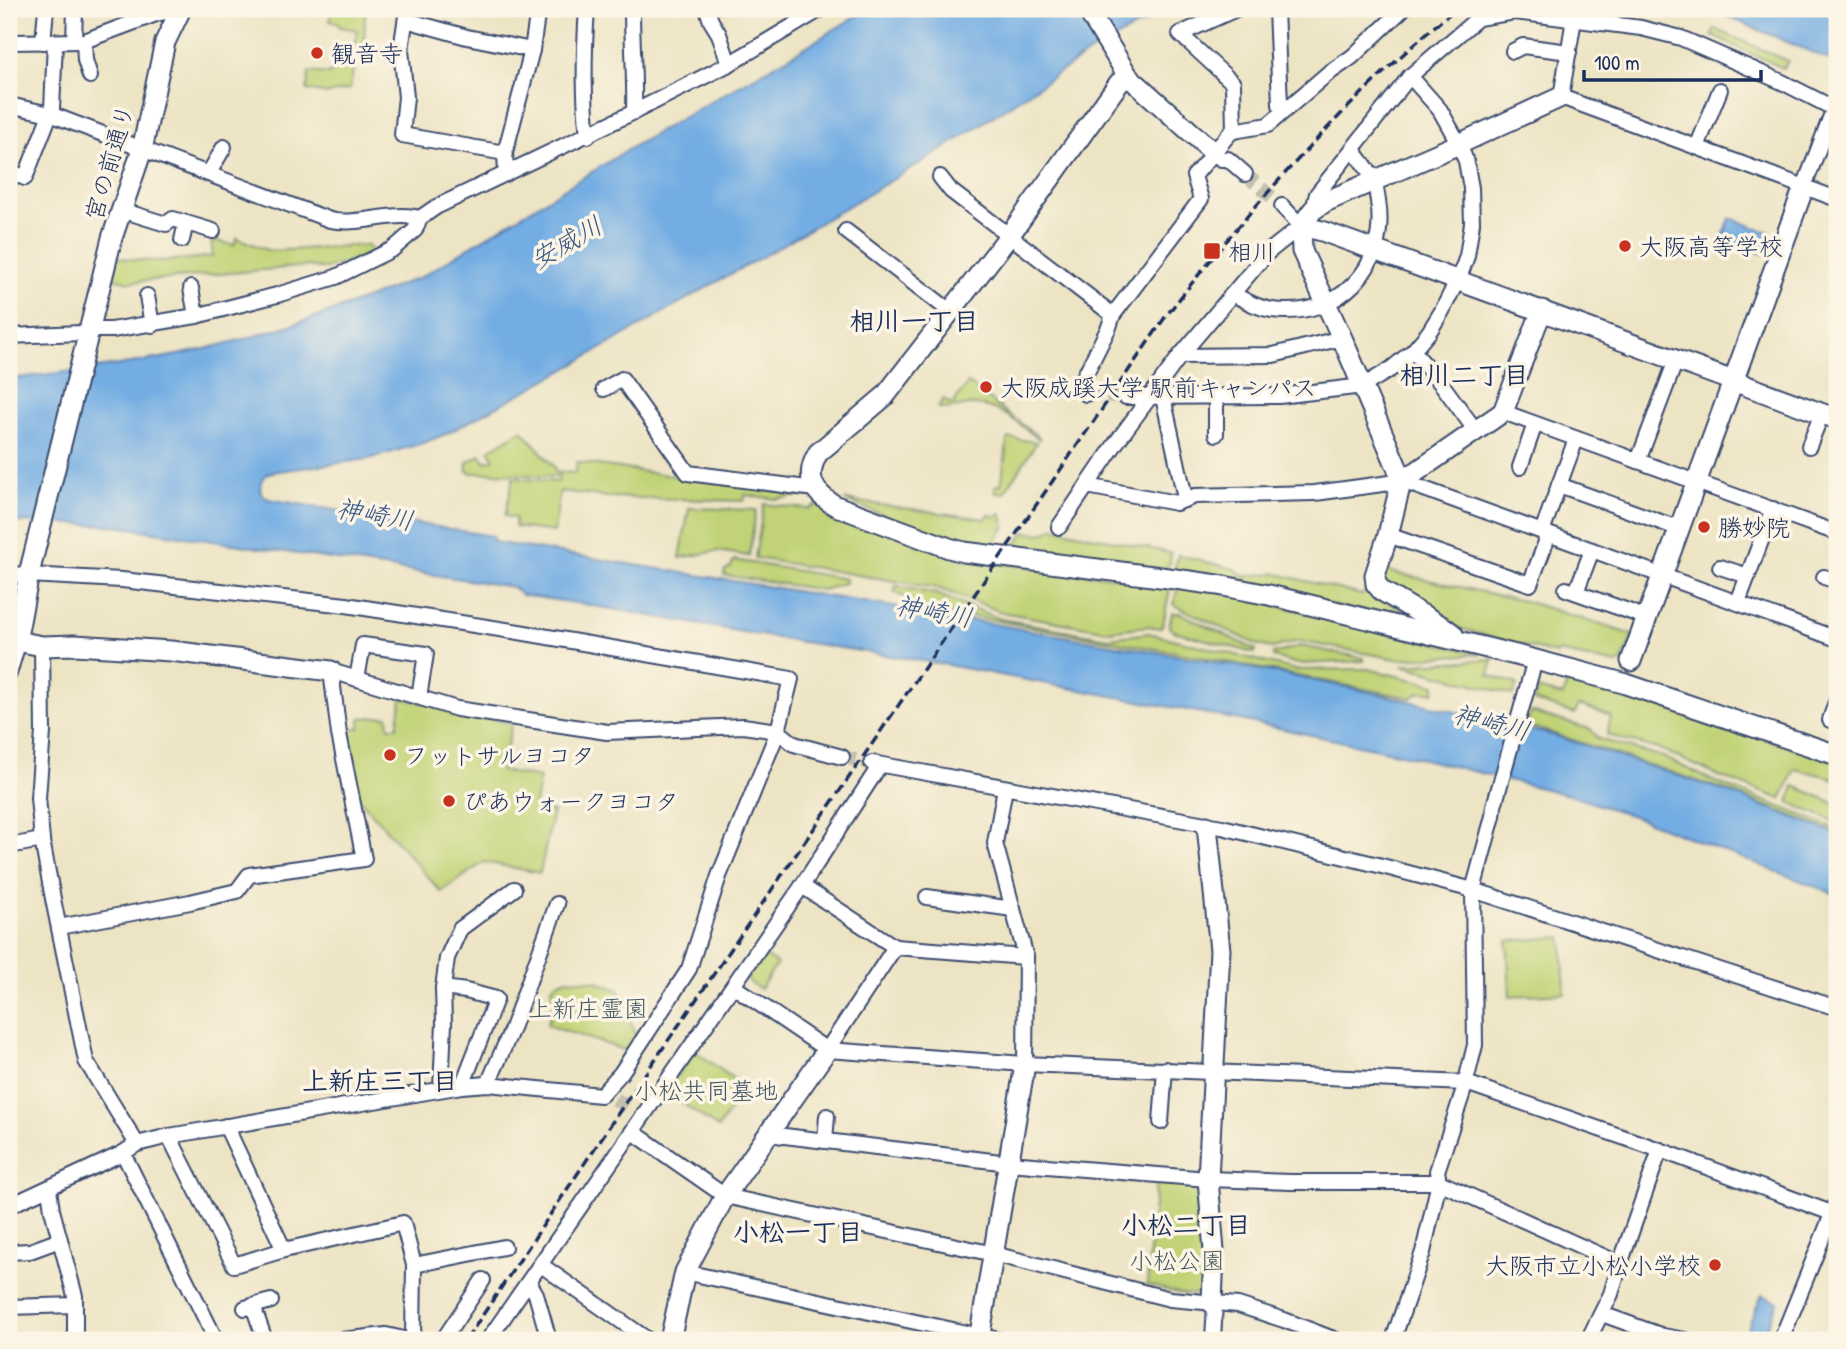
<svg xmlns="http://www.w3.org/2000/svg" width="1846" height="1349" font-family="'Patrick Hand','Klee One',sans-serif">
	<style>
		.green { fill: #c1d376; stroke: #6e816a; stroke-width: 2 }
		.water { fill: #73ade3; stroke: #476ea0; stroke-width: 2 }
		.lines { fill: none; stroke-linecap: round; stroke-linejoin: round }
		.street-tunnel { stroke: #c3c0b0; stroke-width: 14; stroke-dasharray: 14 7; stroke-linecap: butt }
		.street-casing { stroke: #3a4a6d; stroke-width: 18 }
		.secondary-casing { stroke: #3a4a6d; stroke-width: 23 }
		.street { stroke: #fff; stroke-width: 14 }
		.secondary { stroke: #fff; stroke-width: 19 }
		.rail { stroke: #1b2f5e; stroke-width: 3.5; stroke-dasharray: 10 5; stroke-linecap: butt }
		.poi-dot { fill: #c8321e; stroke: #fcf5e5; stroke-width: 2.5 }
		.labels { text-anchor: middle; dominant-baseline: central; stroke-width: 7; stroke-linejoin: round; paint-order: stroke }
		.poi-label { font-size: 24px; fill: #1b2f5e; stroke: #fcf5e5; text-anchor: start }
		.street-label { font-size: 24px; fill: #1b2f5e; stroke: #fcf5e5 }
		.park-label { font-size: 24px; fill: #445864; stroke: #fcf5e5 }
		.water-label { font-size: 26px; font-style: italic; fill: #355586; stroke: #fcf5e5 }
		.neighbourhood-label { font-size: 26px; font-weight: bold; fill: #1b2f5e; stroke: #fcf5e5 }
	</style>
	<rect width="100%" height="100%" fill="#fcf5e5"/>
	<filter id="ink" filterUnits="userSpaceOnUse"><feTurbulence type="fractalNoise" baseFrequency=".0143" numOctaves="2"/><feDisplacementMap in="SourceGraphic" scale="14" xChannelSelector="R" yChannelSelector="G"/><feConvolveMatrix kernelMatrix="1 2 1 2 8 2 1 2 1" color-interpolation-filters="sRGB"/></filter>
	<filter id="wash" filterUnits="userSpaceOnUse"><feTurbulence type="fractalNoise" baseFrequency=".00686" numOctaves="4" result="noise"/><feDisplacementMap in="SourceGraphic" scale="28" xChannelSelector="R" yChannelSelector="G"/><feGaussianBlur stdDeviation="1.57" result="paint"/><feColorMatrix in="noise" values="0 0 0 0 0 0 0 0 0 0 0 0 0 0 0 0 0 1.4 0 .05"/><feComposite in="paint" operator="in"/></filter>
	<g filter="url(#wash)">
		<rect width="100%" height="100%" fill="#ede4c4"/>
		<g class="green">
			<path d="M332 9H365L364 45 357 48 350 89 328 94 307 90 309 72 329 74 333 70 335 45 354 47 357 30 340 27 337 22 330 21Z"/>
			<path d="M1715 29 1788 61 1783 68 1712 36Z"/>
			<path d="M237 238 270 251 366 245 369 247 372 254 325 269 308 266 130 282 113 278 118 257C150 264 181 260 213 256L211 240 234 245Z"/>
			<path d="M968 383 1040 438 1039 439C1018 424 999 404 971 405 959 406 950 411 938 407L944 399 952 405Z"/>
			<path d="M522 430 555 468 556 477 493 473H471L467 471V462L481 455 486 462 494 459 489 450Z"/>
			<path d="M1008 438 1037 442 1004 493 995 492 996 485H1001Z"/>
			<path d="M577 462 805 495 777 499 745 495 744 501 608 497 560 491 554 532 515 527V518L505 516 513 478 558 482 559 472 575 473Z"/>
			<path d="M844 500 985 519 989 514 995 517 1001 514 1005 526 990 550 964 546Z"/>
			<path d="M764 504 809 509 818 505 962 559 1164 583V587L1170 588 1163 625 1160 628 1148 626 1108 631 1002 612 937 588 755 558Z"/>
			<path d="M689 508 756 510 749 556 717 551 680 558Z"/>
			<path d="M1053 528 1171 553 1170 563 1164 569 1011 551 1025 532 1043 534Z"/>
			<path d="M1178 555 1235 569 1244 576 1274 573 1362 595 1366 590 1432 627 1174 571Z"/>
			<path d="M734 560 846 579 845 583 823 590 724 575 725 570 731 567Z"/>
			<path d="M1382 570 1528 602 1633 635 1622 662 1617 664 1558 652 1557 654 1458 628 1387 588Z"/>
			<path d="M1178 585 1217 591 1481 654 1397 659 1299 641 1272 648 1258 645 1174 605Z"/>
			<path d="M896 586 936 594 1001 619 1109 638 1149 633 1296 670 1368 669 1435 685 1434 692H1420L1411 698 1207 658 914 606 906 598 894 592Z"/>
			<path d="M1172 613H1180L1256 650 1254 653 1174 631 1169 627Z"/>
			<path d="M1300 646 1364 658V661L1298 664 1273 657V654Z"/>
			<path d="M1493 659 1489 675 1517 684 1513 695 1402 665Z"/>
			<path d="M1569 676 1837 762V779L1795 769 1781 799 1716 775 1665 751 1607 735 1611 716 1579 705 1575 714 1534 701 1537 689 1563 696Z"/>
			<path d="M402 698 512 724 501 771 540 778 534 808 553 812 540 873 484 862 441 892 355 794 343 739 350 738V729L360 728V718L388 716 389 727H397Z"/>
			<path d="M1531 712 1590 729 1599 739 1663 757 1713 781 1837 829V833L1719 788 1527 725Z"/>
			<path d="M1794 786 1837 804V822L1789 803Z"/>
			<path d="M1562 937 1565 993 1510 996 1507 941Z"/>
			<path d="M763 954 777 964 760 989 748 981V976Z"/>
			<path d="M566 979 596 981 619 990 637 1039 630 1052 547 1025 554 1003 551 990 555 984Z"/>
			<path d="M695 1051 746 1088 718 1128 666 1092Z"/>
			<path d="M1156 1180 1194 1183 1202 1191 1206 1240 1204 1289 1199 1295 1182 1294 1147 1285Z"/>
		</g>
		<g class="water">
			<path d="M868 9H1168L1095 49 934 155 762 257 711 285 568 368 448 433 426 442 369 459 271 472C261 476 259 483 261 493L268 499 493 536V542L894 607 1278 673 1384 695 1553 735 1719 789 1837 834V895L1633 816 1569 795 1411 756 1235 719 936 663 777 638 583 604 521 595 513 587 109 525 9 522V379C74 371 141 364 205 349 275 332 348 308 414 279L416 280 637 144 792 55Z"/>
			<path d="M1709 9H1837V63Z"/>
			<path d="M1730 218 1771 233 1764 254 1722 239Z"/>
			<path d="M1762 1295 1778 1302 1763 1336 1747 1329Z"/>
		</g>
	</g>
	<g filter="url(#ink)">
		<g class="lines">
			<g class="street-tunnel">
				<path d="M1245 174 1282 206"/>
				<path d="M1086 394 1126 397"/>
				<path d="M842 757 872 763"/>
				<path d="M615 1099 629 1108"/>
			</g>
			<defs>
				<g id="street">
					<path d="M407 9 401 50 406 97 402 135 505 153"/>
					<path d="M587 9C584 51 583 93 588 136"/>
					<path d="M632 9C632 43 635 78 634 112"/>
					<path d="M707 9 711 21 719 34 729 64"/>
					<path d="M1276 9 1280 104 1282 112"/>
					<path d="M1574 19 1561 97 1837 199"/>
					<path d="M406 20 467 37 532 50"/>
					<path d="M74 41 75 9"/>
					<path d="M84 41 85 60 90 76"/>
					<path d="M9 42 84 41 156 14 170 11 178 14"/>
					<path d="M43 42 46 9"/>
					<path d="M1513 51 1523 46 1569 52"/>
					<path d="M9 105 50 114 330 220C360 226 390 211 420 218"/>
					<path d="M1234 131 1233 83 1180 34 1236 9"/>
					<path d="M1697 147 1720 90"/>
					<path d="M1214 153 1221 159H1228L1245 174"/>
					<path d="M9 171 25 178 52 109 55 42"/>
					<path d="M209 173 224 147"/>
					<path d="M506 174 505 153 532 50 538 9"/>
					<path d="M940 177 951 191 1113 315"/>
					<path d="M1804 187 1834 108"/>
					<path d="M121 210 166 224 173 219 213 231"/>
					<path d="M1313 210 1317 194 1410 76 1478 18 1515 12 1641 28 1681 38 1782 82 1837 110"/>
					<path d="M846 231 951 312"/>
					<path d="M182 240 186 223"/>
					<path d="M191 288 196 316"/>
					<path d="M1233 294C1246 301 1258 308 1272 310 1339 319 1389 267 1378 201 1377 195 1376 186 1374 180 1369 169 1359 159 1353 149"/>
					<path d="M147 296 152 325"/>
					<path d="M9 336 81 333 97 330H112L196 316 277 295 336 277 393 249 415 230 420 218 436 207 634 112 729 64 821 9"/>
					<path d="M1413 351 1443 386 1476 431"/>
					<path d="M1180 356 1273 355 1342 338"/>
					<path d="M604 389 622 379 688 473 815 489"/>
					<path d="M1086 394 1080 389 1081 383 1109 327 1113 315 1201 199 1194 176 1230 133 1234 131 1268 125 1326 75 1352 57 1402 10"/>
					<path d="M1126 397 1279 396 1363 386 1391 369 1413 351 1429 332 1442 311 1461 273 1467 256 1472 223 1471 188 1466 161 1459 144 1440 110 1410 76"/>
					<path d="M1163 397 1185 498"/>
					<path d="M1503 412 1837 533"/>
					<path d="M1216 434V396"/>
					<path d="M1809 446 1822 413"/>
					<path d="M1638 461 1676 360"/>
					<path d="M1520 467 1535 424"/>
					<path d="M1559 485 1680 529"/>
					<path d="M1087 486 1176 503 1195 496 1315 493 1390 483 1402 479 1413 485 1837 639"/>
					<path d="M1059 527 1116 443 1180 356 1267 253 1301 226 1282 206"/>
					<path d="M1388 535 1530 584 1546 542 1544 526 1576 439"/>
					<path d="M1720 567 1748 576"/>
					<path d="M9 574 122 580 346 605 519 632 791 679 778 731 719 876 689 969 621 1073 601 1095 488 1084 462 1086 169 1136 137 1144 123 1153 9 1206"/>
					<path d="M1824 577 1837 581"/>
					<path d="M1566 589 1648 618"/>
					<path d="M1576 592 1592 550"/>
					<path d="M1738 602 1773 509"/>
					<path d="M42 646 43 732 38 798 42 840 54 904 86 1061 137 1144"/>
					<path d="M9 674 19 640 10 639"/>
					<path d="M357 679 363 645 426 654 419 697"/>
					<path d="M1830 720 1837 699"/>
					<path d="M872 763 1222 827 1378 865 1473 890 1837 1008"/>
					<path d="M1005 788 995 843 1026 957 1025 1064"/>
					<path d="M9 846 42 840"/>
					<path d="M802 886 895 947 1026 957"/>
					<path d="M927 897 1013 909"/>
					<path d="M59 927 190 902 237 891 249 875 364 859 339 734 331 671 457 709 607 732 743 726 778 731 794 744 842 757"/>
					<path d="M733 986 827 1050 1025 1064 1466 1083 1660 1150 1837 1215"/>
					<path d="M443 988 466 991 496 999 462 1086"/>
					<path d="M827 1050 895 947"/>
					<path d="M488 1084 511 1031 557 904"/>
					<path d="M441 1089 444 1023 443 988 447 958 460 929 514 889"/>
					<path d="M1161 1122 1165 1069"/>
					<path d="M226 1126 284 1250"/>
					<path d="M633 1132 725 1196 994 1254 1170 1299 1238 1305 1284 1320 1336 1340"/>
					<path d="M768 1134 1009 1163 1208 1179 1291 1182H1439L1620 1264"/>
					<path d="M169 1136 234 1265 284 1250 403 1223 414 1265 413 1340"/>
					<path d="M825 1141 827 1116"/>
					<path d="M123 1153 216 1340"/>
					<path d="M49 1189 52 1210 75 1296V1340"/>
					<path d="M9 1252 30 1251 60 1240"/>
					<path d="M414 1265 504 1247"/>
					<path d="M541 1265 648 1340"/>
					<path d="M685 1272 999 1340"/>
					<path d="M529 1282 536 1294 549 1340"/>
					<path d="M253 1306 265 1340"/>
					<path d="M9 1307 75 1305"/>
					<path d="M245 1308 271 1301"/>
					<path d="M1602 1314 1663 1336 1685 1340"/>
					<path d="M342 1340 386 1335 408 1340"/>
					<path d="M443 1340 483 1280"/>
					<path d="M488 1340 802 886 880 765"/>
					<path d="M1213 1340 1215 1303"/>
					<path d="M1393 1340 1423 1252 1439 1182 1437 1171 1464 1089 1475 1045 1473 890 1493 816 1494 806 1535 660"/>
					<path d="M1588 1340 1611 1294 1620 1264 1660 1150"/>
					<path d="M1781 1340 1837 1202"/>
				</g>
				<g id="secondary">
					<path d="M181 9 165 42 142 150 112 238 29 574 17 637 22 642 42 646 75 645 171 651 331 671"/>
					<path d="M1087 9 1128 76 1214 153"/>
					<path d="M1128 76 1119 83 1009 236 885 396 818 453C804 477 813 493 836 506L949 548 964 552 1168 578 1218 585 1269 595 1524 657 1623 683 1837 755"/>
					<path d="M1301 226 1322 231 1837 419"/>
					<path d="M1402 479 1416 472 1503 412 1542 310"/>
					<path d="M1453 634 1445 628 1382 591 1376 584 1375 575 1388 535 1402 479 1342 338 1302 251 1301 226 1313 210 1325 202 1459 144 1561 97"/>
					<path d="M1631 661 1804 187"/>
					<path d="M1207 826 1220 950 1208 1179 1214 1251 1212 1303"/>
					<path d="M670 1340 685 1272 725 1196 827 1050"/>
					<path d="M979 1340 1025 1064"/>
				</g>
			</defs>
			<use href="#street" class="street-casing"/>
			<use href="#secondary" class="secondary-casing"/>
			<use href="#street" class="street"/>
			<use href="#secondary" class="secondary"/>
			<path class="rail" d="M466 1340 617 1115 1166 316C1253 204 1346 100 1455 9"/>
		</g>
	</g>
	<g class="poi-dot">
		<circle cx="317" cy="53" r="7"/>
		<circle cx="1625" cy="246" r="7"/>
		<rect x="1203" y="242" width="18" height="18" rx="3.5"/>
		<circle cx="986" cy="387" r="7"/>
		<circle cx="1704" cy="527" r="7"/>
		<circle cx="390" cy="755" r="7"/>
		<circle cx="449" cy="801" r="7"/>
		<circle cx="1715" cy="1265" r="7"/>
	</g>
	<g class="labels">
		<g class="poi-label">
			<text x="331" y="53">観音寺</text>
			<text x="1639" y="246">大阪高等学校</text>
			<text x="1228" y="251">相川</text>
			<text x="1000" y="387">大阪成蹊大学 駅前キャンパス</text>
			<text x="1718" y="527">勝妙院</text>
			<text x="404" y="755">フットサルヨコタ</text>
			<text x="463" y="801">ぴあウォークヨコタ</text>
			<text x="1701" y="1265" text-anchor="end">大阪市立小松小学校</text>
		</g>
		<g class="street-label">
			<text transform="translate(109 162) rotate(-74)">宮の前通り</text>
		</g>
		<g class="park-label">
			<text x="588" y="1008">上新庄霊園</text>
			<text x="706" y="1090">小松共同墓地</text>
			<text x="1177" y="1260">小松公園</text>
		</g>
		<g class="water-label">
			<text transform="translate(566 242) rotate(-30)">安威川</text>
			<text transform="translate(375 514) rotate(10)">神崎川</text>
			<text transform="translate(934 611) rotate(10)">神崎川</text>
			<text transform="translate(1492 722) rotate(14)">神崎川</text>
		</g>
		<g class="neighbourhood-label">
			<text x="914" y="320">相川一丁目</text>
			<text x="1464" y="374">相川二丁目</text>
			<text x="380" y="1080">上新庄三丁目</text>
			<text x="1186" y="1224">小松二丁目</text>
			<text x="798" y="1231">小松一丁目</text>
		</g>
	</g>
	<rect width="1846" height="1349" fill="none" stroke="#fcf5e5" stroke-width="35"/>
	<path d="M1584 70v10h177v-10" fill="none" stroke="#1b2f5e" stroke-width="3.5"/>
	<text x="1594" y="70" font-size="21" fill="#1b2f5e" stroke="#fcf5e5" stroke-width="5" paint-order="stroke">100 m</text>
</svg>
